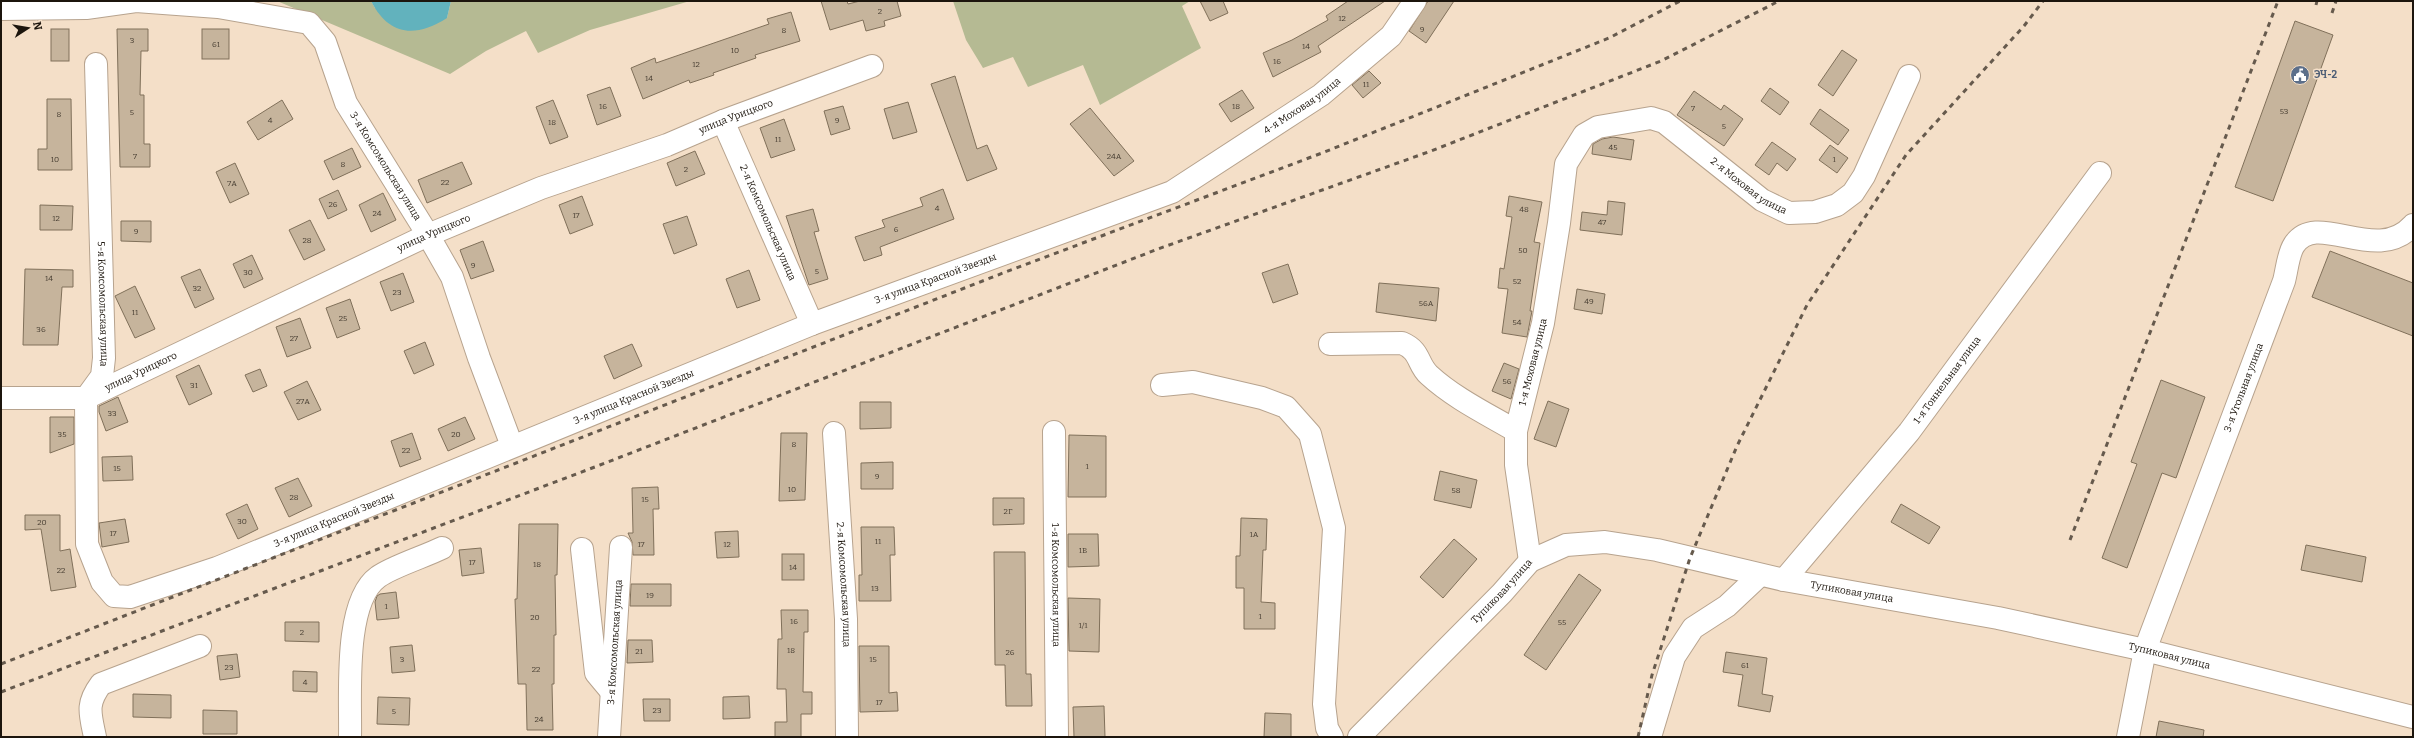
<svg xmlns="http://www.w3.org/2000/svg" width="2414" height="738" font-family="Bitter,serif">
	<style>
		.green { fill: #b5ba93 }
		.water { fill: #62b2bd }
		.building { fill: #c6b49c; stroke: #80705a }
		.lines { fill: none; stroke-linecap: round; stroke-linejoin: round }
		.minor-casing { stroke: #b7a38e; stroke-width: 24 }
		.minor { stroke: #fff; stroke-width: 22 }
		.rail { stroke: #665a4d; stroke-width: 3; stroke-dasharray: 5 5; stroke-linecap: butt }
		.labels { text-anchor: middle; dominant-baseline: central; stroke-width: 3; stroke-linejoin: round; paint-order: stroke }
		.number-label { font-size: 8px; fill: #463d31 }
		.service-label { font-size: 10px; font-weight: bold; fill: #4e5e75; stroke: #f4dfc8; text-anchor: start }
		.street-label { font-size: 10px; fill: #1c150d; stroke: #f4dfc8 }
	</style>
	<rect width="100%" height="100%" fill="#f4dfc8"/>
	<g class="green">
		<path d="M277 1H371L375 8 447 18 451 1H690L590 30 538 53 526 31 486 51 450 74Z"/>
		<path d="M953 1H1190L1182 6 1201 48 1100 105 1083 65 1028 87 1013 57 983 68 966 40Z"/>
	</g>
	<path class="water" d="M371 1H451L447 18C415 38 389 36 371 1Z"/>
	<g class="building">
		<path d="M821 1H847L848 4 860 1H897L901 16 884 21 885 26 866 31 863 20 830 30Z"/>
		<path d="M1200 1H1223L1228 13 1210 21Z"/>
		<path d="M1348 1H1385L1318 46 1321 52 1273 77 1263 53 1292 40 1328 20 1326 16Z"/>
		<path d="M1428 1H1454L1426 43 1409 31Z"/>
		<path d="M791 12 800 41 755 55 756 58 713 73 714 75 690 83 689 80 643 99 631 68 655 58 656 63 769 24 767 19Z"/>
		<path d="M2295 21 2333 35 2273 201 2235 187Z"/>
		<rect x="51" y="29" width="18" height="32"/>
		<path d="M117 29H148V51H141L140 95H144V144H150V167H120Z"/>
		<rect x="202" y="29" width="27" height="30"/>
		<path d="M1842 50 1857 60 1833 96 1818 85Z"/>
		<path d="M1369 71 1381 83 1363 98 1352 85Z"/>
		<path d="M955 76 977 149 987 145 997 169 967 181 931 84Z"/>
		<path d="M610 87 621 116 597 125 587 95Z"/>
		<path d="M1770 88 1789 102 1780 115 1761 101Z"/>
		<path d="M1242 90 1254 108 1231 122 1219 104Z"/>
		<path d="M1694 91 1721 110 1724 105 1743 119 1724 146 1677 115Z"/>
		<path d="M47 99H71L72 170H38V149H47Z"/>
		<path d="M282 100 293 119 258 140 247 122Z"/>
		<path d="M553 100 568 137 550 144 536 107Z"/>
		<path d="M908 102 917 132 893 139 884 109Z"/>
		<path d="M843 106 850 129 831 135 824 111Z"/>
		<path d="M1090 108 1134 161 1114 176 1070 124Z"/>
		<path d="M1820 109 1849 130 1838 145 1810 124Z"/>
		<path d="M784 119 795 150 771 158 760 128Z"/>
		<path d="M1613 137 1634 140 1631 160 1592 154 1593 144 1602 139Z"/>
		<path d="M1772 142 1796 159 1787 171 1777 163 1769 175 1755 165Z"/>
		<path d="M1830 145 1848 158 1837 173 1819 160Z"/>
		<path d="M352 148 361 167 333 180 324 161Z"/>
		<path d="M695 151 705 174 676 186 667 163Z"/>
		<path d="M462 162 472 184 427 203 418 180Z"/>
		<path d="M235 163 249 194 230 203 216 172Z"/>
		<path d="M943 189 954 219 880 247 882 255 864 261 855 237 885 227 882 220 923 206 920 198Z"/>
		<path d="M338 190 347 210 328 219 319 199Z"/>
		<path d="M383 193 396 220 371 232 359 205Z"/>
		<path d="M582 196 593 225 570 234 559 205Z"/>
		<path d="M1509 196 1542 202 1534 242 1540 243 1530 311H1532L1527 337 1502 333 1508 289 1498 288 1500 268 1504 269 1512 217 1506 216Z"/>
		<path d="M1608 201 1625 203 1622 235 1580 230 1582 212 1607 215Z"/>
		<path d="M40 205 73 206 72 230H40Z"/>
		<path d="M813 209 819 231 814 232 828 279 809 285 786 216Z"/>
		<path d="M687 216 697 245 674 254 663 224Z"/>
		<path d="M310 220 325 250 304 260 289 230Z"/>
		<path d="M121 221H151V242L121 241Z"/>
		<path d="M483 241 494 271 471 279 460 250Z"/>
		<path d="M2330 251 2413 283V336L2312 297Z"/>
		<path d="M252 255 263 279 244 288 233 264Z"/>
		<path d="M1288 264 1298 294 1273 303 1262 273Z"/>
		<path d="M25 269 73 270V287H62L58 345H23Z"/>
		<path d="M200 269 214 299 195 308 181 277Z"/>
		<path d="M749 270 760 300 737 308 726 279Z"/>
		<path d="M403 273 414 302 391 311 380 282Z"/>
		<path d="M1379 283 1439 288 1436 321 1376 312Z"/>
		<path d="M135 286 155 329 135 338 115 296Z"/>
		<path d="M1577 289 1605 294 1602 314 1574 309Z"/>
		<path d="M350 299 360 329 337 338 326 308Z"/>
		<path d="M300 318 311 348 287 357 276 327Z"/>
		<path d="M425 342 434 365 414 374 404 351Z"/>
		<path d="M632 344 642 366 614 379 604 356Z"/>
		<path d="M1504 363 1519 369 1511 399 1492 391Z"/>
		<path d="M199 365 212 394 189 405 176 376Z"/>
		<path d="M260 369 267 386 253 392 245 375Z"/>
		<path d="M2161 380 2205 397 2176 478 2162 473 2127 568 2102 558 2137 464 2131 462Z"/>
		<path d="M307 381 321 410 298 420 284 392Z"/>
		<path d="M118 397 128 422 106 431 99 412V406Z"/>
		<path d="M1548 401 1569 409 1556 447 1534 439Z"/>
		<path d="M860 402H891V428L860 429Z"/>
		<path d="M50 417H74V444L50 453Z"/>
		<path d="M465 417 475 439 448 451 438 429Z"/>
		<path d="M412 433 421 459 400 467 391 441Z"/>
		<path d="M781 433H807L805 500 779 501Z"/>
		<path d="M1069 435 1106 436V497H1068Z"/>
		<path d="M132 456 133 480 103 481 102 457Z"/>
		<path d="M893 462V489H861V463Z"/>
		<path d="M1440 471 1477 480 1471 508 1434 500Z"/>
		<path d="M298 478 312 506 289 517 275 488Z"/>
		<path d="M658 487 659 509H653L654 555H633L632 542 628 533H633L632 488Z"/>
		<path d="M993 498H1024V524L993 525Z"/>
		<path d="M247 504 258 529 238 539 226 514Z"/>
		<path d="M1901 504 1940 527 1929 544 1891 522Z"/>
		<path d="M25 515H60V551L70 549 76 587 51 591 41 529 25 530Z"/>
		<path d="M1241 518 1267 519 1266 550H1263L1261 602 1275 603V629H1244V588H1236V556H1240Z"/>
		<path d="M125 519 129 542 102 547 99 523Z"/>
		<path d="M519 524H558L557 575H555L556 635H554V684H552L553 730H527L526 684H518L515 599H517Z"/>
		<path d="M861 527H894L895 555H890L891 601H859V575H862Z"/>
		<path d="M738 531 739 557 717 558 715 532Z"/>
		<path d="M1068 534H1098L1099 566 1068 567Z"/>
		<path d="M1454 539 1477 559 1443 598 1420 577Z"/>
		<path d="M2306 545 2366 557 2362 582 2301 570Z"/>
		<path d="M481 548 484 573 462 576 459 550Z"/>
		<path d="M994 552H1025L1026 674H1031L1032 706H1006L1005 665H995Z"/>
		<rect x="782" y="554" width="22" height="26"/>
		<path d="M1579 574 1601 590 1546 670 1524 655Z"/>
		<path d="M631 584H671V606H630Z"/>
		<path d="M396 592 399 618 377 620 375 602 377 596 380 594Z"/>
		<path d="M1068 598 1100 599 1099 652 1069 651Z"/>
		<path d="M781 610H808V632H804L803 692H812V714H801V737H775V722H787L786 689H777L778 639H782Z"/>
		<path d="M285 622H319V642L285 641Z"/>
		<path d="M628 640H652L653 662 627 663Z"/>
		<path d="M412 645 415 671 392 673 390 647Z"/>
		<path d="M859 646H889V693L897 692 898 711 860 712Z"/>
		<path d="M1726 652 1767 658 1762 694 1773 696 1770 712 1738 706 1743 675 1723 672Z"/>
		<path d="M237 654 240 677 220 680 217 656Z"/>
		<path d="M293 671 317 672V692L293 691Z"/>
		<path d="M133 694 171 695V718L133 717Z"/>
		<path d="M749 696 750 718 723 719V697Z"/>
		<path d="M378 697 410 698 409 725 377 724Z"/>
		<path d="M643 699H670V721H644Z"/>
		<path d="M1104 706 1105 737H1074L1073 707Z"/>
		<path d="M203 710 237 711V734H203Z"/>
		<path d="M1265 713 1291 714V737H1264Z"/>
		<path d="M2159 721 2204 730 2203 737H2156Z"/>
	</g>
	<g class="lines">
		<defs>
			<g id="minor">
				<path id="s1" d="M1 9 86 8 136 1 218 7 309 23 325 42 346 103 428 235 452 277 479 358 512 446"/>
				<path id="s2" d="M96 64 104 358 102 376 86 398 87 544 102 582 114 596 130 597 217 568 812 324 1172 192 1321 95 1391 36 1415 1"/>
				<path id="s3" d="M723 121 812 324"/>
				<path d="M1330 344 1402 343C1421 351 1417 364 1429 375 1454 398 1487 414 1516 431"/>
				<path d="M1162 385 1193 382 1262 398 1286 407 1310 434 1334 528 1324 704 1327 728 1332 737"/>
				<path id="s4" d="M1 398H86L428 235 541 188 667 145 723 121 872 66"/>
				<path id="s5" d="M1054 432 1057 737"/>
				<path id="s6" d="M834 433 846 619 847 737"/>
				<path d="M582 549 596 673 611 691"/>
				<path id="s7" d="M1530 561 1516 465V431L1543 323 1559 223 1566 164 1584 135 1598 127 1651 118 1664 122 1762 200 1789 213 1815 212 1837 205 1853 193 1864 176 1909 76"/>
				<path id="s8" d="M1784 580 1909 432 2100 173"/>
				<path d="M95 737C90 713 86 704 101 684L200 646"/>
				<path d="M350 737C351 697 343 602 378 577 391 567 426 556 442 548"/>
				<path id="s9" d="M609 737 621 547"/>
				<path id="s10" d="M1359 737 1502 593 1530 561 1566 545 1605 542 1657 550 1784 580 1998 618 2145 650 2413 717"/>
				<path d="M1650 737 1674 657 1693 628 1727 606 1760 575"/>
				<path id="s11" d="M2128 737 2145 650 2284 281C2287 270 2288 254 2294 245 2317 209 2376 266 2413 225"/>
			</g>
		</defs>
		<use href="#minor" class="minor-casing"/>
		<use href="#minor" class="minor"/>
		<g class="rail">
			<path d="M2316 5 2317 1"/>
			<path d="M2332 13 2336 1"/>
			<path d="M2070 540 2278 1"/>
			<path d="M1 664 1003 273 1322 153 1609 38 1680 1"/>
			<path d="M1 692 600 465 1158 249 1431 151 1661 61 1779 1"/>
			<path d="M1638 737 1652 675 1690 558 1737 446 1807 305 1906 155 2024 26 2043 1"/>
		</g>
	</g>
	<defs>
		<symbol id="civic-disc" viewBox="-11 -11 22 22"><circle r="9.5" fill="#5c6f8a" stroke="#f4dfc8"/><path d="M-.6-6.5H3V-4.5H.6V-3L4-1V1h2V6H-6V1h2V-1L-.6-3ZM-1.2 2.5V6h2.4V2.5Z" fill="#fff"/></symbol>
	</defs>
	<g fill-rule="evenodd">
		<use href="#civic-disc" x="2289" y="64" width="22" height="22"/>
	</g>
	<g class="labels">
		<g class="number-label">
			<text x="880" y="11">2</text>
			<text x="1342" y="18">12</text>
			<text x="1422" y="29">9</text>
			<text x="784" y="30">8</text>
			<text x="132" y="40">3</text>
			<text x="216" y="44">61</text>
			<text x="1306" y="46">14</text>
			<text x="735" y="50">10</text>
			<text x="1277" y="61">16</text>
			<text x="696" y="64">12</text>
			<text x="649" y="78">14</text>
			<text x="1366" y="84">11</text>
			<text x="603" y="106">16</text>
			<text x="1236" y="106">18</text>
			<text x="1693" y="108">7</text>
			<text x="2284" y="111">53</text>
			<text x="132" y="112">5</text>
			<text x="59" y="114">8</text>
			<text x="270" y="120">4</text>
			<text x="837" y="120">9</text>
			<text x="552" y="122">18</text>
			<text x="1724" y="126">5</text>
			<text x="778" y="139">11</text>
			<text x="1613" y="147">45</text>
			<text x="135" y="156">7</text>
			<text x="1114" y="156">24А</text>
			<text x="55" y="159">10</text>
			<text x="1834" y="159">1</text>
			<text x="343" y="164">8</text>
			<text x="686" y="169">2</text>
			<text x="445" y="182">22</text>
			<text x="232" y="183">7А</text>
			<text x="333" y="204">26</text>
			<text x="937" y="208">4</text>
			<text x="1524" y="209">48</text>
			<text x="377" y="213">24</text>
			<text x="576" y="215">17</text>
			<text x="56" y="218">12</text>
			<text x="1602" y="222">47</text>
			<text x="896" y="229">6</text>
			<text x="136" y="231">9</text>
			<text x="307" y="240">28</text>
			<text x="1523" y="250">50</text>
			<text x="473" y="265">9</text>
			<text x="817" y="271">5</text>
			<text x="248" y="272">30</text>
			<text x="49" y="278">14</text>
			<text x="1517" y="281">52</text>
			<text x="197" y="288">32</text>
			<text x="397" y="292">23</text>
			<text x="1589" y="301">49</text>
			<text x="1426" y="303">56А</text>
			<text x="135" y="312">11</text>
			<text x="343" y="318">25</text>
			<text x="1517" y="322">54</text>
			<text x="41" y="329">36</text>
			<text x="294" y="338">27</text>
			<text x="1507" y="381">56</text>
			<text x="194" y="385">31</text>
			<text x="303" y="401">27А</text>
			<text x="112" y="413">33</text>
			<text x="62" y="434">35</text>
			<text x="456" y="434">20</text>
			<text x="794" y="444">8</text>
			<text x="406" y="450">22</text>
			<text x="1087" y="466">1</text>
			<text x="117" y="468">15</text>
			<text x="877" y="476">9</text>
			<text x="792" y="489">10</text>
			<text x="1456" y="490">58</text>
			<text x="294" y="497">28</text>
			<text x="645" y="499">15</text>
			<text x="1008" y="511">2Г</text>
			<text x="242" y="521">30</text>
			<text x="42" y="522">20</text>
			<text x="113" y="533">17</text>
			<text x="1254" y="534">1А</text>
			<text x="878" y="541">11</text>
			<text x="641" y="544">17</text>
			<text x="727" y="544">12</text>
			<text x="1083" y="550">1В</text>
			<text x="472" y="562">17</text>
			<text x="537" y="564">18</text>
			<text x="793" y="567">14</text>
			<text x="61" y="570">22</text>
			<text x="875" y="588">13</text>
			<text x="650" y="595">19</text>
			<text x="386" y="606">1</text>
			<text x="1260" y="616">1</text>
			<text x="535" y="617">20</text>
			<text x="794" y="621">16</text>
			<text x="1562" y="622">55</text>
			<text x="1083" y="625">1/1</text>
			<text x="302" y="632">2</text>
			<text x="791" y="650">18</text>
			<text x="639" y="651">21</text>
			<text x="1010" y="652">26</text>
			<text x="402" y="659">3</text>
			<text x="873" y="659">15</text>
			<text x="1745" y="665">61</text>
			<text x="229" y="667">23</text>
			<text x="536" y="669">22</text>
			<text x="305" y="682">4</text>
			<text x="879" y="702">17</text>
			<text x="657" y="710">23</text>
			<text x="394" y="711">5</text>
			<text x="539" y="719">24</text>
		</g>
		<g class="service-label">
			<text x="2314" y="75">ЭЧ-2</text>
		</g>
		<g class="street-label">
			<text stroke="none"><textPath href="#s2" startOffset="1835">4-я Моховая улица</textPath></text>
			<text stroke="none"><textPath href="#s4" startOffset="794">улица Урицкого</textPath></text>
			<text stroke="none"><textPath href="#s1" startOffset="474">3-я Комсомольская улица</textPath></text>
			<text stroke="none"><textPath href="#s7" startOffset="627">2-я Моховая улица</textPath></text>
			<text stroke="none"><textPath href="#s3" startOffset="111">2-я Комсомольская улица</textPath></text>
			<text stroke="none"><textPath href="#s4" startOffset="470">улица Урицкого</textPath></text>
			<text stroke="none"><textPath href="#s2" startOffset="1427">3-я улица Красной Звезды</textPath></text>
			<text stroke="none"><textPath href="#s2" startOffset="240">5-я Комсомольская улица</textPath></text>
			<text stroke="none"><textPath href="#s7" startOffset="202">1-я Моховая улица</textPath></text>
			<text stroke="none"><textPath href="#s4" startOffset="146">улица Урицкого</textPath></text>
			<text stroke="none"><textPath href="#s8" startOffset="258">1-я Тоннельная улица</textPath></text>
			<text stroke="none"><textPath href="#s11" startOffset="369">3-я Угольная улица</textPath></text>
			<text stroke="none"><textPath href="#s2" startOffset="1103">3-я улица Красной Звезды</textPath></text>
			<text stroke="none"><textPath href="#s2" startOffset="779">3-я улица Красной Звезды</textPath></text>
			<text stroke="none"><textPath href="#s6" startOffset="152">2-я Комсомольская улица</textPath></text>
			<text stroke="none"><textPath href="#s5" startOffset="153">1-я Комсомольская улица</textPath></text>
			<text stroke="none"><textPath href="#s10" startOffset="204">Тупиковая улица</textPath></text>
			<text stroke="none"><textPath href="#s10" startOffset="576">Тупиковая улица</textPath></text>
			<text stroke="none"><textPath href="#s9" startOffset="95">3-я Комсомольская улица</textPath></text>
			<text stroke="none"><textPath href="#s10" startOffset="900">Тупиковая улица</textPath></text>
		</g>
	</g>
	<rect width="2414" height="738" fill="none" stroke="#1c150d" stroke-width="4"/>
	<g transform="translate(28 28) rotate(78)" stroke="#f4dfc8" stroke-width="3" paint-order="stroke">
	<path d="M0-3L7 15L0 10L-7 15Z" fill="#1c150d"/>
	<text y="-6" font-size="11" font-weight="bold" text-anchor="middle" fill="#1c150d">N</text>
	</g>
</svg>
